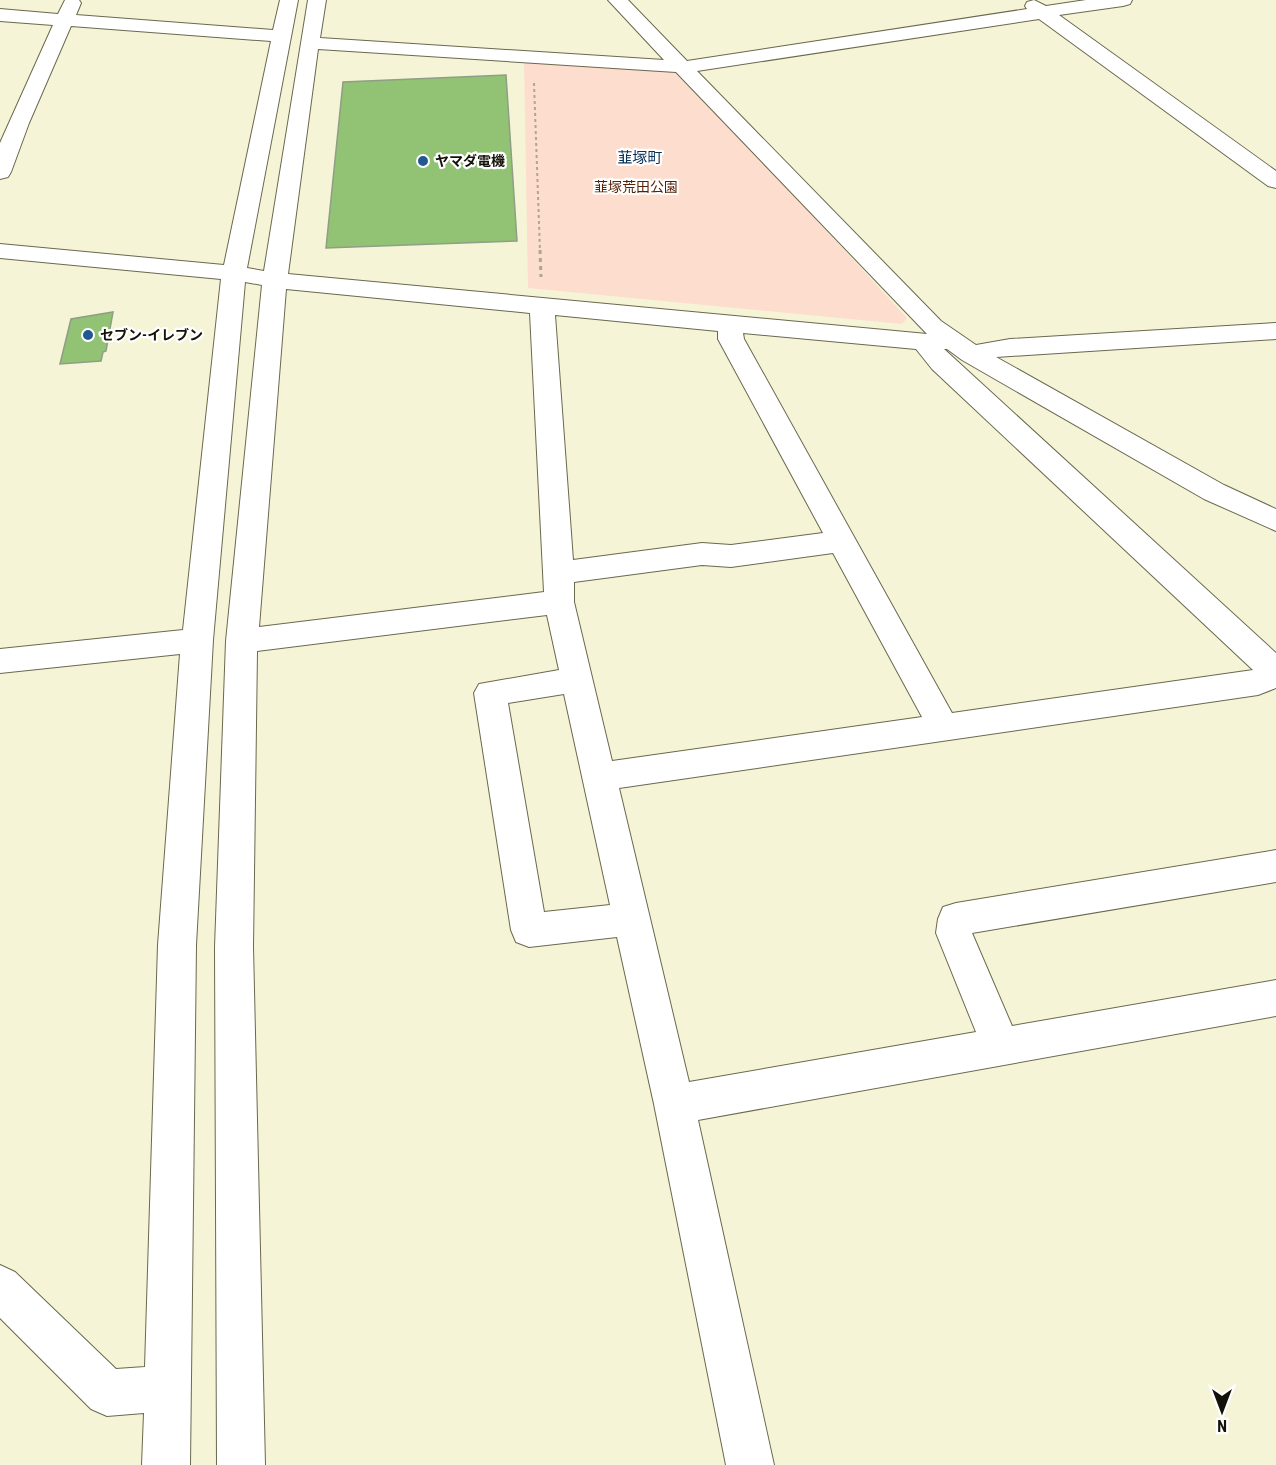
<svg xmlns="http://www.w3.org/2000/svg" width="1276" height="1465" font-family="'Roboto Condensed','Noto Sans JP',sans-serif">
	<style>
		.green { fill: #fcddce }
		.building { fill: #92c274; stroke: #8f9e86; stroke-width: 1.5 }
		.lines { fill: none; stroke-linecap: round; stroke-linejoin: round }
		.minor-casing { stroke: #6a684e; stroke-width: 2 }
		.path-far1 { stroke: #aaa891; stroke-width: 2; stroke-dasharray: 3 3; stroke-linecap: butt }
		.path { stroke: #aaa891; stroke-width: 3; stroke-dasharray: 4 4; stroke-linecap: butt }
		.minor { fill: #fff; fill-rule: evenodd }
		.poi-dot { fill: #225890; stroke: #fff; stroke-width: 2 }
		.labels { text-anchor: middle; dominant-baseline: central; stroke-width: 4.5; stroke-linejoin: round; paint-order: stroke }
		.far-poi-label { font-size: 14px; font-weight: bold; fill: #131208; stroke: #fff; text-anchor: start }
		.far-park-label { font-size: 14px; fill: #572203; stroke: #fff }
		.far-quarter-label { font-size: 15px; fill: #0b3157; stroke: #fff }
	</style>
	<rect width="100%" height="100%" fill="#f6f4d6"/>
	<path class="green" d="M524 60 679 71 907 318 902 324 528 288Z"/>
	<g class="building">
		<path d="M506 75 517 241 326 248 343 82Z"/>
		<path d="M113 312 106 351 103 352 101 361 60 364 71 319Z"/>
	</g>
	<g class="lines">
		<defs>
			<path id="minor" d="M65 0H79L81 3 76 15 273 30 280 0H298L247 268 264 271 308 0H326L320 38 664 60 608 0H628L687 61 1027 9 1025 6 1027 2 1034 0 1046 6 1086 0H1132L1130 4 1123 6 1059 15 1276 171V188L1268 186 1039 19 697 71 941 321 976 345 1010 339 1276 323V339L996 357 1224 485 1276 509V531L1204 499 962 360 947 349H944L1276 653V688L1258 695 619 788 689 1082 976 1032 936 933 938 919 943 907 956 903 1276 850V882L972 933 1012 1026 1276 980V1016L698 1120 774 1465H726L654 1104 617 937 529 947 516 942 511 930 474 693 479 684 559 670 547 615 257 651 253 947 265 1465H217L215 947 226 641 262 285 245 282 213 640 196 945 190 1465H142L144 1413 107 1416 91 1409 0 1318V1265L15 1272 116 1369 145 1367 158 945 180 654 0 673V649L183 630 221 279 0 258V244L224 265 271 41 71 26 29 123 11 172 8 177 0 179V143L53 25 0 21V9L58 14ZM318 49 676 72 927 334 288 274ZM286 289 530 313 544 592 259 627ZM555 315 718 331V339L823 533 731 545 702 543 573 560ZM743 333 916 349 932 369 1253 670 952 713 744 339ZM833 553 922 717 612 761 574 602V582L702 565 731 567ZM564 694 610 905 544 912 508 703Z"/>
		</defs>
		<use href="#minor" class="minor-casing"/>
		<path class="path-far1" d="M534 83 540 251"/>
		<path class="path" d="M540 250 541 277"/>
		<use href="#minor" class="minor"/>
	</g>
	<g class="poi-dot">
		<circle cx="423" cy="161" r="6"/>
		<circle cx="88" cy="335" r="6"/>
	</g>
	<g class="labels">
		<g class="far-poi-label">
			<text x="435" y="161">ヤマダ電機</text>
			<text x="100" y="335">セブン-イレブン</text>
		</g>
		<g class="far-park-label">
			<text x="636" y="187">韮塚荒田公園</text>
		</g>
		<g class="far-quarter-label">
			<text x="640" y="158">韮塚町</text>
		</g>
	</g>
	<g transform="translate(1222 1411) rotate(180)" stroke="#ffffff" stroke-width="4.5" paint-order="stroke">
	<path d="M0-4.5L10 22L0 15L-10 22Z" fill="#131208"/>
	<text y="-9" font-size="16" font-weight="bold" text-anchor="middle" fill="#131208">N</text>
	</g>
</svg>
